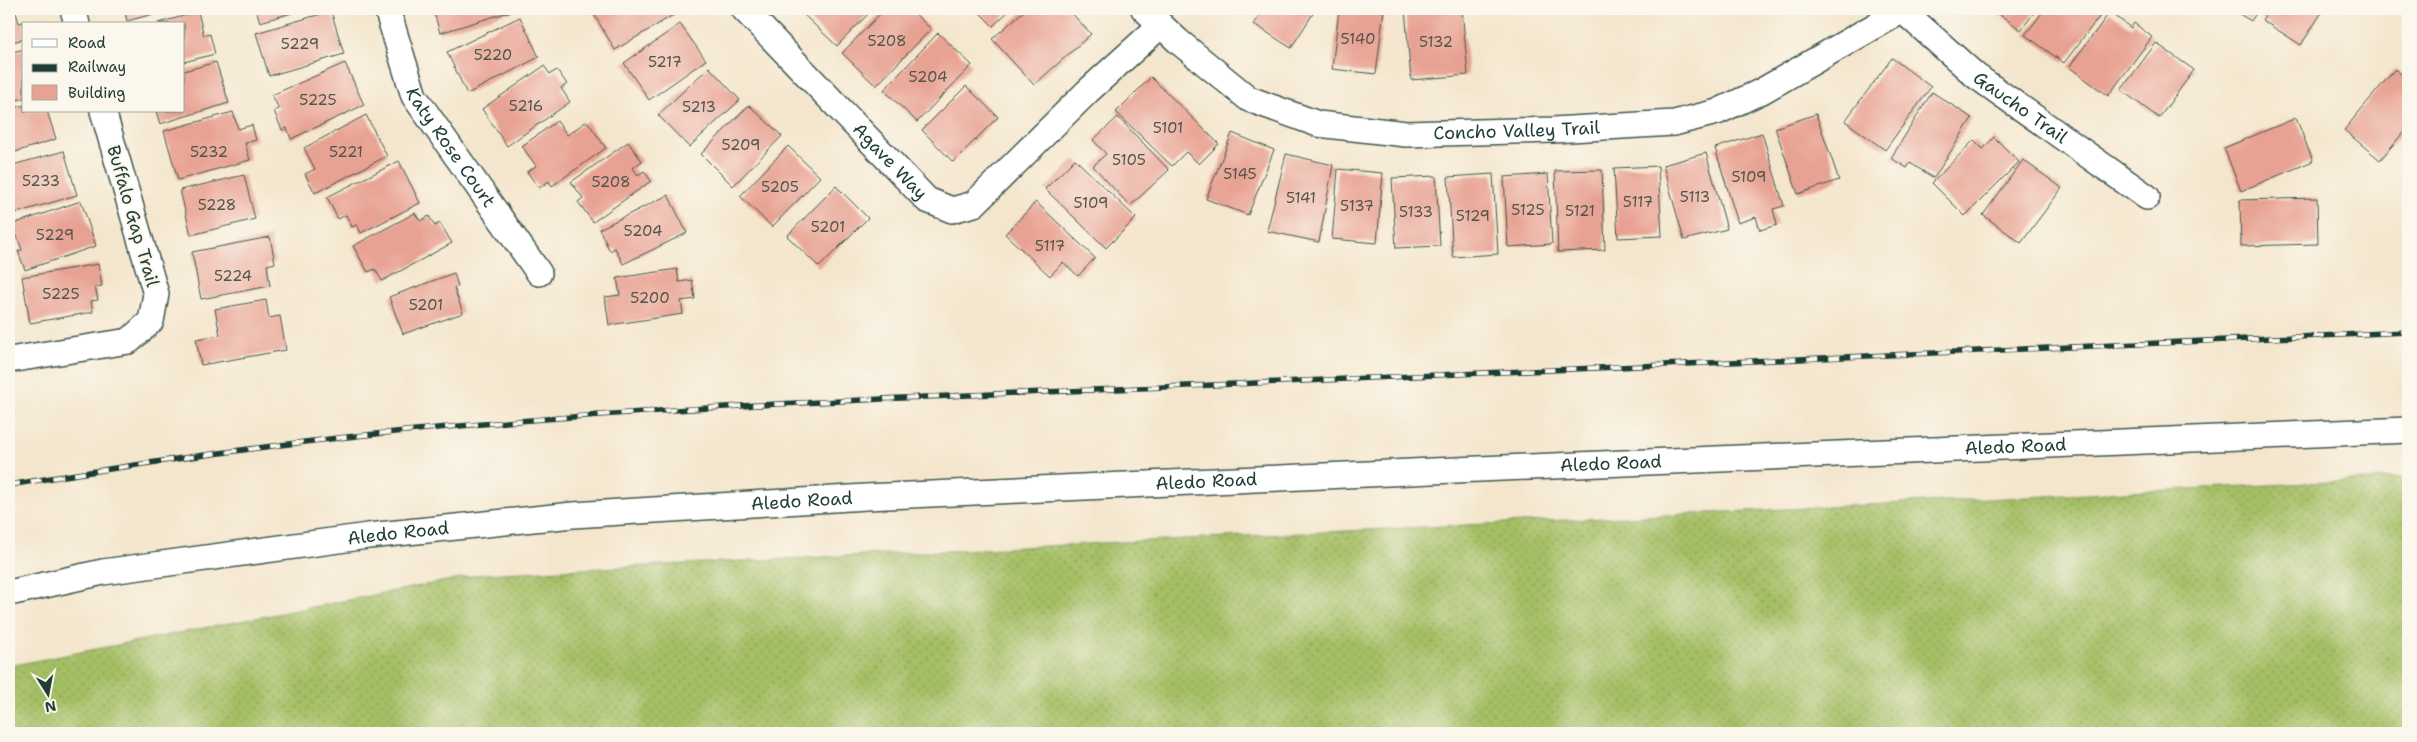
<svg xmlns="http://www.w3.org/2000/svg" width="2417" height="742" font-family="'Shantell Sans',sans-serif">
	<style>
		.grass { fill: url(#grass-dots); stroke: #627e4c }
		.building { fill: #e8a293 }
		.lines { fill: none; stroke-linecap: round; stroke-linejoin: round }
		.minor-casing { stroke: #3f564b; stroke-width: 28 }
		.minor { stroke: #fff; stroke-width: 25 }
		.rail-casing { stroke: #1f3d34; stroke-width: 5.5 }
		.rail { stroke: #fbf7ec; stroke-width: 4; stroke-dasharray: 11; stroke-linecap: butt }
		.labels { text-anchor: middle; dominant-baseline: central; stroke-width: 4; stroke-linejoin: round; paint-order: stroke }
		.number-label { font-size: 15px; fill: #51564c }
		.street-label { font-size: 18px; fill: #1f3d34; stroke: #fbf7ec }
	</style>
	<defs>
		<pattern id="grass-dots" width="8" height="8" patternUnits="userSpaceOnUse" patternTransform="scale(1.25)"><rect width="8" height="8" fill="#a5bf65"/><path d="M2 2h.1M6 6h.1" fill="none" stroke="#869c54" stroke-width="1.8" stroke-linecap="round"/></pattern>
	</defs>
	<rect width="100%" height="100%" fill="#fbf7ec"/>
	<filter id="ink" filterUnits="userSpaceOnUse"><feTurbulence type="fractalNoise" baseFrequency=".02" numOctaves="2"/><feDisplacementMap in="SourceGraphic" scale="10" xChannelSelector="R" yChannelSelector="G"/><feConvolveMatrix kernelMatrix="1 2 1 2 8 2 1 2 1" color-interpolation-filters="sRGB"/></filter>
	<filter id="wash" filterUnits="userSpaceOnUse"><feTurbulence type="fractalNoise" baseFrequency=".0096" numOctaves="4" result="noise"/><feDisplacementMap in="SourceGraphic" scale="20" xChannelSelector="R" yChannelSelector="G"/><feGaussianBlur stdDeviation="1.12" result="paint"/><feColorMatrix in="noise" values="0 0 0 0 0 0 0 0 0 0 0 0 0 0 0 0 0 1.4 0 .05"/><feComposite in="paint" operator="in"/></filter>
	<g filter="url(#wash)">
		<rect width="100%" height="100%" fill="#f4e6cd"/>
		<path class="grass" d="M2408 478V733H9V666L482 574Z"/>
		<g id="blocks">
			<g class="building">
				<path d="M9 9H15L19 23 27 21 28 24H24V39L9 43Z"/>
				<path d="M124 9H172L127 21Z"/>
				<path d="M256 9H306L260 22Z"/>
				<path d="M433 9H515V10L440 33Z"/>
				<path d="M596 9H672L675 14 615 50 592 11Z"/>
				<path d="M808 9H873L837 46 803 14Z"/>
				<path d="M885 9H910L931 29 876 86 842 53Z"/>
				<path d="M976 9H1011L993 26Z"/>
				<path d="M1026 9H1068L1091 34 1034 85 992 39Z"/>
				<path d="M1264 9H1316L1291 48 1254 24Z"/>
				<path d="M1339 9H1384L1376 74 1332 69Z"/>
				<path d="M1405 9H1462L1468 75 1411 80Z"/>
				<path d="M1992 9H2037L2021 30Z"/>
				<path d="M2045 9H2105L2064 63 2025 35Z"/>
				<path d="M2231 9H2259L2251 21Z"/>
				<path d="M2269 9H2324L2301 45 2262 20Z"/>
				<path d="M331 11 344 54 269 76 256 33Z"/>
				<path d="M198 12 204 36 210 34 215 54 184 62V24L158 23Z"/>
				<path d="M2110 12 2131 28 2134 23 2152 37 2108 96 2069 67Z"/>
				<path d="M520 17 539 57 467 94 447 52Z"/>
				<path d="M680 24 706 60 649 100 624 63Z"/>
				<path d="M938 33 972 65 917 122 884 90Z"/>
				<path d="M2156 43 2194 70 2159 118 2121 90Z"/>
				<path d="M24 49V98L9 102V53Z"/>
				<path d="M1892 58 1931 87 1885 150 1845 121Z"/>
				<path d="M216 62 229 103 160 124 156 111H184V71Z"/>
				<path d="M345 63 364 105 291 139 287 128 282 130 274 111 279 109 272 95Z"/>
				<path d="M544 66 550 74 557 70 567 84 561 88 570 102 507 146 482 109Z"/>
				<path d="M709 67 740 100 689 147 658 115Z"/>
				<path d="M2395 69 2408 80V127L2380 160 2344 130Z"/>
				<path d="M1151 77 1219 144 1199 164 1186 152 1172 166 1116 112Z"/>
				<path d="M966 86 998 117 953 162 922 130Z"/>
				<path d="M1932 92 1972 118 1934 178 1910 163 1907 168 1891 158Z"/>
				<path d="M24 105V111H47L56 139 9 154V110Z"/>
				<path d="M749 105 782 136 733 186 701 154Z"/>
				<path d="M233 112 238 129 252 125 256 140 245 143 250 160 178 180 164 131Z"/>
				<path d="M1816 114 1839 180 1798 194 1775 128Z"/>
				<path d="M366 115 387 156 315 193 305 174 315 169 304 148Z"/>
				<path d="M1118 117 1169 170 1130 206 1093 166 1106 154 1093 140Z"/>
				<path d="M2296 118 2313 161 2241 191 2224 148Z"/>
				<path d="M557 121 567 135 587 121 606 148 552 186 549 181 539 188 527 172 536 166 522 146Z"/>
				<path d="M1232 133 1274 150 1248 215 1206 199Z"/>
				<path d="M1762 133 1784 206 1773 209 1777 225 1760 230 1756 217 1738 223 1715 148Z"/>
				<path d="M1994 137 2019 162 1965 216 1932 183 1974 140 1983 149Z"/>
				<path d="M628 142 642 161 633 168 638 175 644 171 651 181 593 222 578 202 583 198 571 182Z"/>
				<path d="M788 146 820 177 772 227 740 196Z"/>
				<path d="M64 151 77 195 9 215V166Z"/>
				<path d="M1706 153 1727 229 1684 240 1663 165Z"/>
				<path d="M1286 154 1333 165 1319 242 1267 231Z"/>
				<path d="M1075 159 1136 218 1106 248 1045 189Z"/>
				<path d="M2023 160 2062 188 2021 243 1983 215Z"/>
				<path d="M399 161 420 203 361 233 357 225 352 227 346 215 338 219 327 197Z"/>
				<path d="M1658 166 1662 236 1618 238 1614 168Z"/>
				<path d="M1338 169 1383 173 1377 243 1332 239Z"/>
				<path d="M1602 170 1605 250 1558 252 1555 171Z"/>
				<path d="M1493 174 1498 254 1453 257 1448 177Z"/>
				<path d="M1548 174 1552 244 1508 247 1504 177Z"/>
				<path d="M244 175 255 219 191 235 180 190Z"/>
				<path d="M1436 176 1440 246 1396 248 1392 178Z"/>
				<path d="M836 186 868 218 819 267 787 236Z"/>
				<path d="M668 195 687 233 623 264 615 248 610 251 599 229Z"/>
				<path d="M2317 198 2318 244 2241 246 2240 200Z"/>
				<path d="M81 201 96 246 25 270 18 251 22 250 13 224Z"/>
				<path d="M1036 202 1095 258 1078 276 1063 262 1050 276 1005 234Z"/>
				<path d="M415 213 420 221 429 216 435 226 440 223 452 243 382 281 375 269 368 272 353 246Z"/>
				<path d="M270 237 275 263 267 265 270 286 201 299 192 252Z"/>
				<path d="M98 264 102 286 95 287 98 300 91 301 93 312 30 323 22 277Z"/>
				<path d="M677 269 679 282 692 280 695 299 681 301 683 314 609 325 605 297 620 295 617 278Z"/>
				<path d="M454 273 458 286 454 288 463 313 403 334 389 297Z"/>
				<path d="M266 300 269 318 280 316 286 350 201 365 196 339 220 335 215 309Z"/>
			</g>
		</g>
	</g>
	<g filter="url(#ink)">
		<use href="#blocks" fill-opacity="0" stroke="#3f564b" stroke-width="1"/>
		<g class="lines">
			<defs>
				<g id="minor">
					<path d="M73 9 77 24"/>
					<path id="s1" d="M387 9 414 96 539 273"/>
					<path id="s2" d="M744 9 927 200 952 210 974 204 1088 91 1161 25"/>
					<path id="s3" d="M1144 9 1178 41 1249 99 1318 124 1406 134 1553 130 1674 123 1717 112 1762 91 1901 11"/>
					<path id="s4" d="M1901 9 1976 76 2147 197"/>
					<path d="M9 360 129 341 151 321 156 294 103 111"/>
					<path id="s5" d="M9 593 103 572 368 536 573 515 866 497 1432 471 2408 430"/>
				</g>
			</defs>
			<use href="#minor" class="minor-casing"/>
			<use href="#minor" class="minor"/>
			<defs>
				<path id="rail" d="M9 485C124 466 240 449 356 436 640 406 927 397 1213 385 1611 367 2010 350 2408 332"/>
			</defs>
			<use href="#rail" class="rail-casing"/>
			<use href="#rail" class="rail"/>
		</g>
	</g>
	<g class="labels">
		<g class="number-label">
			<text x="1358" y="39">5140</text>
			<text x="887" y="41">5208</text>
			<text x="1436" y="42">5132</text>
			<text x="300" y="44">5229</text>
			<text x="493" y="55">5220</text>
			<text x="665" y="62">5217</text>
			<text x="928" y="77">5204</text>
			<text x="318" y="100">5225</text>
			<text x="526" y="106">5216</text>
			<text x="699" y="107">5213</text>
			<text x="1168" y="128">5101</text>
			<text x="741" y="145">5209</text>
			<text x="209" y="152">5232</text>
			<text x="346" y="152">5221</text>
			<text x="1129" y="160">5105</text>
			<text x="1240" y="174">5145</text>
			<text x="1749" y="177">5109</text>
			<text x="41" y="181">5233</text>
			<text x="611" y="182">5208</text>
			<text x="780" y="187">5205</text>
			<text x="1695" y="197">5113</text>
			<text x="1301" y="198">5141</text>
			<text x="1638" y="202">5117</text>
			<text x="1091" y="203">5109</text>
			<text x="217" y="205">5228</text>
			<text x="1357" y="206">5137</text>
			<text x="1528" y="210">5125</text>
			<text x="1580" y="211">5121</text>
			<text x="1416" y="212">5133</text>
			<text x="1473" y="216">5129</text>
			<text x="828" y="227">5201</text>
			<text x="643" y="231">5204</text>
			<text x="55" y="235">5229</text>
			<text x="1050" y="246">5117</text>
			<text x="233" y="276">5224</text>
			<text x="61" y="294">5225</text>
			<text x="650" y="298">5200</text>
			<text x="426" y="305">5201</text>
		</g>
		<g class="street-label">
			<text stroke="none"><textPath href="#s4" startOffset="155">Gaucho Trail</textPath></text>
			<text stroke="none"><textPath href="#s3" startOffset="411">Concho Valley Trail</textPath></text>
			<text stroke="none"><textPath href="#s1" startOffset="154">Katy Rose Court</textPath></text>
			<text stroke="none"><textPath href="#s2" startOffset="211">Agave Way</textPath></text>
			<text transform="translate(133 216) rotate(74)">Buffalo Gap Trail</text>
			<text stroke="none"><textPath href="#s5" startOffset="2014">Aledo Road</textPath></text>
			<text stroke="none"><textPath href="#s5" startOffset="1609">Aledo Road</textPath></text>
			<text stroke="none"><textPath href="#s5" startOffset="1204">Aledo Road</textPath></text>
			<text stroke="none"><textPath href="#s5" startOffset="799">Aledo Road</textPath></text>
			<text stroke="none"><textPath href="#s5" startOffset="394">Aledo Road</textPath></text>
		</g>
	</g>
	<rect width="2417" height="742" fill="none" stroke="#fbf7ec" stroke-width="30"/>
	<rect x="22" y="22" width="162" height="90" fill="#fbf7ec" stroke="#a3ada2"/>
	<rect x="32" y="39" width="25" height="8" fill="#ffffff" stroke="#a3ada2"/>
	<text x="68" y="48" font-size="15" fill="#1f3d34">Road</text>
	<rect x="32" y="64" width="25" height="8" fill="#1f3d34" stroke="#a3ada2"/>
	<text x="68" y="72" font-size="15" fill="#1f3d34">Railway</text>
	<rect x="32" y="85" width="25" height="15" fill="#e8a293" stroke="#a3ada2"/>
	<text x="68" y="98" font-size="15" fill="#1f3d34">Building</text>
	<g transform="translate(48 694) rotate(169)" stroke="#fbf7ec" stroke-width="4" paint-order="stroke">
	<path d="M0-4L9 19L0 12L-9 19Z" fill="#1f3d34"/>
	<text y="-8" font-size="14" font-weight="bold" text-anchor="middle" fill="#1f3d34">N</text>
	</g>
</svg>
